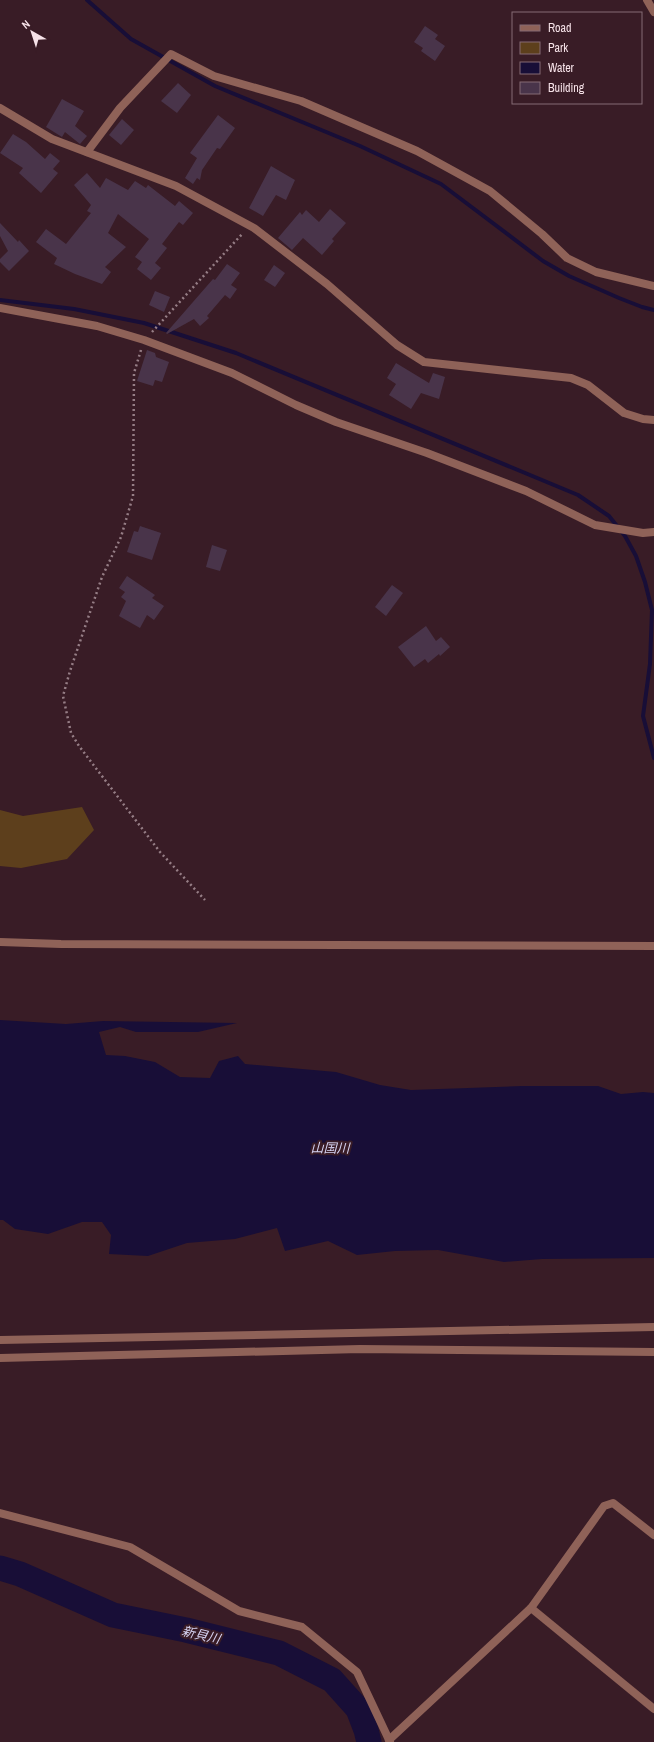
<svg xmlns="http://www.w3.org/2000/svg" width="654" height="1742" font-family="'Archivo Narrow','Noto Sans JP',sans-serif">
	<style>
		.green { fill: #5d3f1c }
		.water { fill: #180e37 }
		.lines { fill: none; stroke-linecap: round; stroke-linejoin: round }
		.stream { stroke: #180e37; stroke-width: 4 }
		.river { stroke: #180e37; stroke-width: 25 }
		.building { fill: #49344a }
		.path { stroke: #967e86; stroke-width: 2.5; stroke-dasharray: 2 3; stroke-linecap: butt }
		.street { stroke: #8f6258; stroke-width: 8 }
		.labels { text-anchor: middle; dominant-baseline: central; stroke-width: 4; stroke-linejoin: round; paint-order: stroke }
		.water-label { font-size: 13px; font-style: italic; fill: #d7d4f3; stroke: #391c26 }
	</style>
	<rect width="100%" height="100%" fill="#391c26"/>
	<path class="green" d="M82 807 94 830 67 859 21 868 0 866V810L23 816Z"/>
	<path class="water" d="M0 1020 66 1024 103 1021 237 1023 198 1032H136L120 1027 99 1032 106 1055 125 1056 155 1062 180 1077 210 1078 219 1061 238 1056 245 1064 336 1072 380 1085 411 1090 522 1086H598L621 1094 643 1092 654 1093V1258L542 1259 504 1262 438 1250 395 1251 357 1255 328 1241 285 1251 277 1228 235 1239 187 1243 148 1256 109 1254 111 1235 102 1222H82L48 1234 15 1229 3 1220H0Z"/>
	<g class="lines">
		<g class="stream">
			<path d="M87 0 131 39 215 86 360 146 441 184 543 261 569 276 619 298 642 307 654 310"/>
			<path d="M0 300 74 309 144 323 236 353 578 495 609 516 625 536 636 556 645 582 652 610 650 664 643 716 654 758"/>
		</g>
		<path class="river" d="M0 1568 20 1574 113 1615 186 1630 279 1653 332 1680 358 1709 366 1730 369 1742"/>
	</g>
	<g class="building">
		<path d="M425 26 438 35 435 39 445 46 435 61 421 51 423 48 414 42Z"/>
		<path d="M178 83 191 95 177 113 161 101Z"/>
		<path d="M62 99 84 111 75 126 87 136 80 144 65 132 62 137 46 127Z"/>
		<path d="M218 115 235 128 220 149 217 148 202 170 200 180 197 178 193 184 185 178 197 158 190 153Z"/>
		<path d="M122 119 134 130 121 145 109 135Z"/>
		<path d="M13 134 26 142 45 159 50 153 60 161 53 169 58 173 41 193 19 173 23 168 0 153Z"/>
		<path d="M271 166 295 180 286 200 276 195 263 216 249 208Z"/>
		<path d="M87 173 100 188 106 178 128 190 135 181 146 188 148 185 175 206 179 201 193 213 183 225 179 222 162 244 167 248 155 263 161 268 151 280 137 269 142 262 135 257 149 239 118 214 108 233 126 247 105 267 111 272 102 284 75 274 54 264 57 258 36 242 46 229 66 244 91 213 87 211 91 205 74 185Z"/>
		<path d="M330 209 346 223 332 239 334 241 322 255 303 238 292 250 278 238 300 212 302 215 306 210 319 222Z"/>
		<path d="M0 223 18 242 19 240 29 251 9 271 0 262V259L8 251 0 236Z"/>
		<path d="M227 264 240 273 231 285 237 289 230 299 225 295 207 316 209 318 200 326 194 319 167 334 166 333 213 279 215 280Z"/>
		<path d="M274 265 285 273 275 287 264 280Z"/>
		<path d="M155 291 170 297 164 312 149 305Z"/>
		<path d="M147 350 155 353 156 357 169 362 162 382 155 380 153 386 137 381Z"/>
		<path d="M396 363 429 383 433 373 445 377 439 399 421 393 411 409 389 395 396 384 387 378Z"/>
		<path d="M140 526 161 533 152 560 127 552 134 531 138 532Z"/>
		<path d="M212 545 227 550 220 571 206 567Z"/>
		<path d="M127 576 155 595 152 598 164 606 154 620 147 615 140 628 119 616 126 601 121 597 125 592 119 588Z"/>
		<path d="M392 585 403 593 386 616 375 607Z"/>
		<path d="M426 626 436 641 441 637 450 647 440 656 439 654 428 663 425 659 414 667 398 647Z"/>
	</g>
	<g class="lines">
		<g class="path">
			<path d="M152 332 243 233"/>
			<path d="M141 350 134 373 133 496 121 537 102 577 70 671 63 696 71 733 79 746 160 852 205 900"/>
		</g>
		<g class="street">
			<path d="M647 0 654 12"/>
			<path d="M0 108 52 139 176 186 254 228 327 284 397 345 424 362 571 378 588 385 624 413 643 419 654 420"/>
			<path d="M87 152 120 108 171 54 214 76 301 101 417 151 490 191 542 234 567 258 596 272 654 286"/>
			<path d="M0 308 97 326 144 340 232 373 296 405 336 422 427 453 526 491 595 525 643 533 654 532"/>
			<path d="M0 942 61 944 654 946"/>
			<path d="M0 1340 654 1327"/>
			<path d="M0 1358 360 1349 654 1352"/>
			<path d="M0 1513 130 1547 239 1611 302 1627 357 1672 390 1742"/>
			<path d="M531 1608 654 1709"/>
			<path d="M389 1740 531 1608 604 1506 613 1503 654 1535"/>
		</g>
	</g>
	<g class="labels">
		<g class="water-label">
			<text transform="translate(330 1148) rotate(1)">山国川</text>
			<text transform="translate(201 1635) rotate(13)">新貝川</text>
		</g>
	</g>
	<rect x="512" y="12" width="130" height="92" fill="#391c26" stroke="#856b74"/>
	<rect x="520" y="25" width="20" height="6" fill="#8f6258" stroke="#856b74"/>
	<text x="548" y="32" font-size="12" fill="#f6e2e8">Road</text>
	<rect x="520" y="42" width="20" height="12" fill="#5d3f1c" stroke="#856b74"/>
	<text x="548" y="52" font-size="12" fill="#f6e2e8">Park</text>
	<rect x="520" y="62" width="20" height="12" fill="#180e37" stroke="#856b74"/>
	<text x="548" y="72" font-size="12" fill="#f6e2e8">Water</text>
	<rect x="520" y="82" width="20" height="12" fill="#49344a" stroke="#856b74"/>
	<text x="548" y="92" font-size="12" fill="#f6e2e8">Building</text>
	<g transform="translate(32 32) rotate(321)" stroke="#391c26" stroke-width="3" paint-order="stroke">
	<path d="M0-3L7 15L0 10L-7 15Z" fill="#f6e2e8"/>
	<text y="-6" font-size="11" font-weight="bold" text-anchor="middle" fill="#f6e2e8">N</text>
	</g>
</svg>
